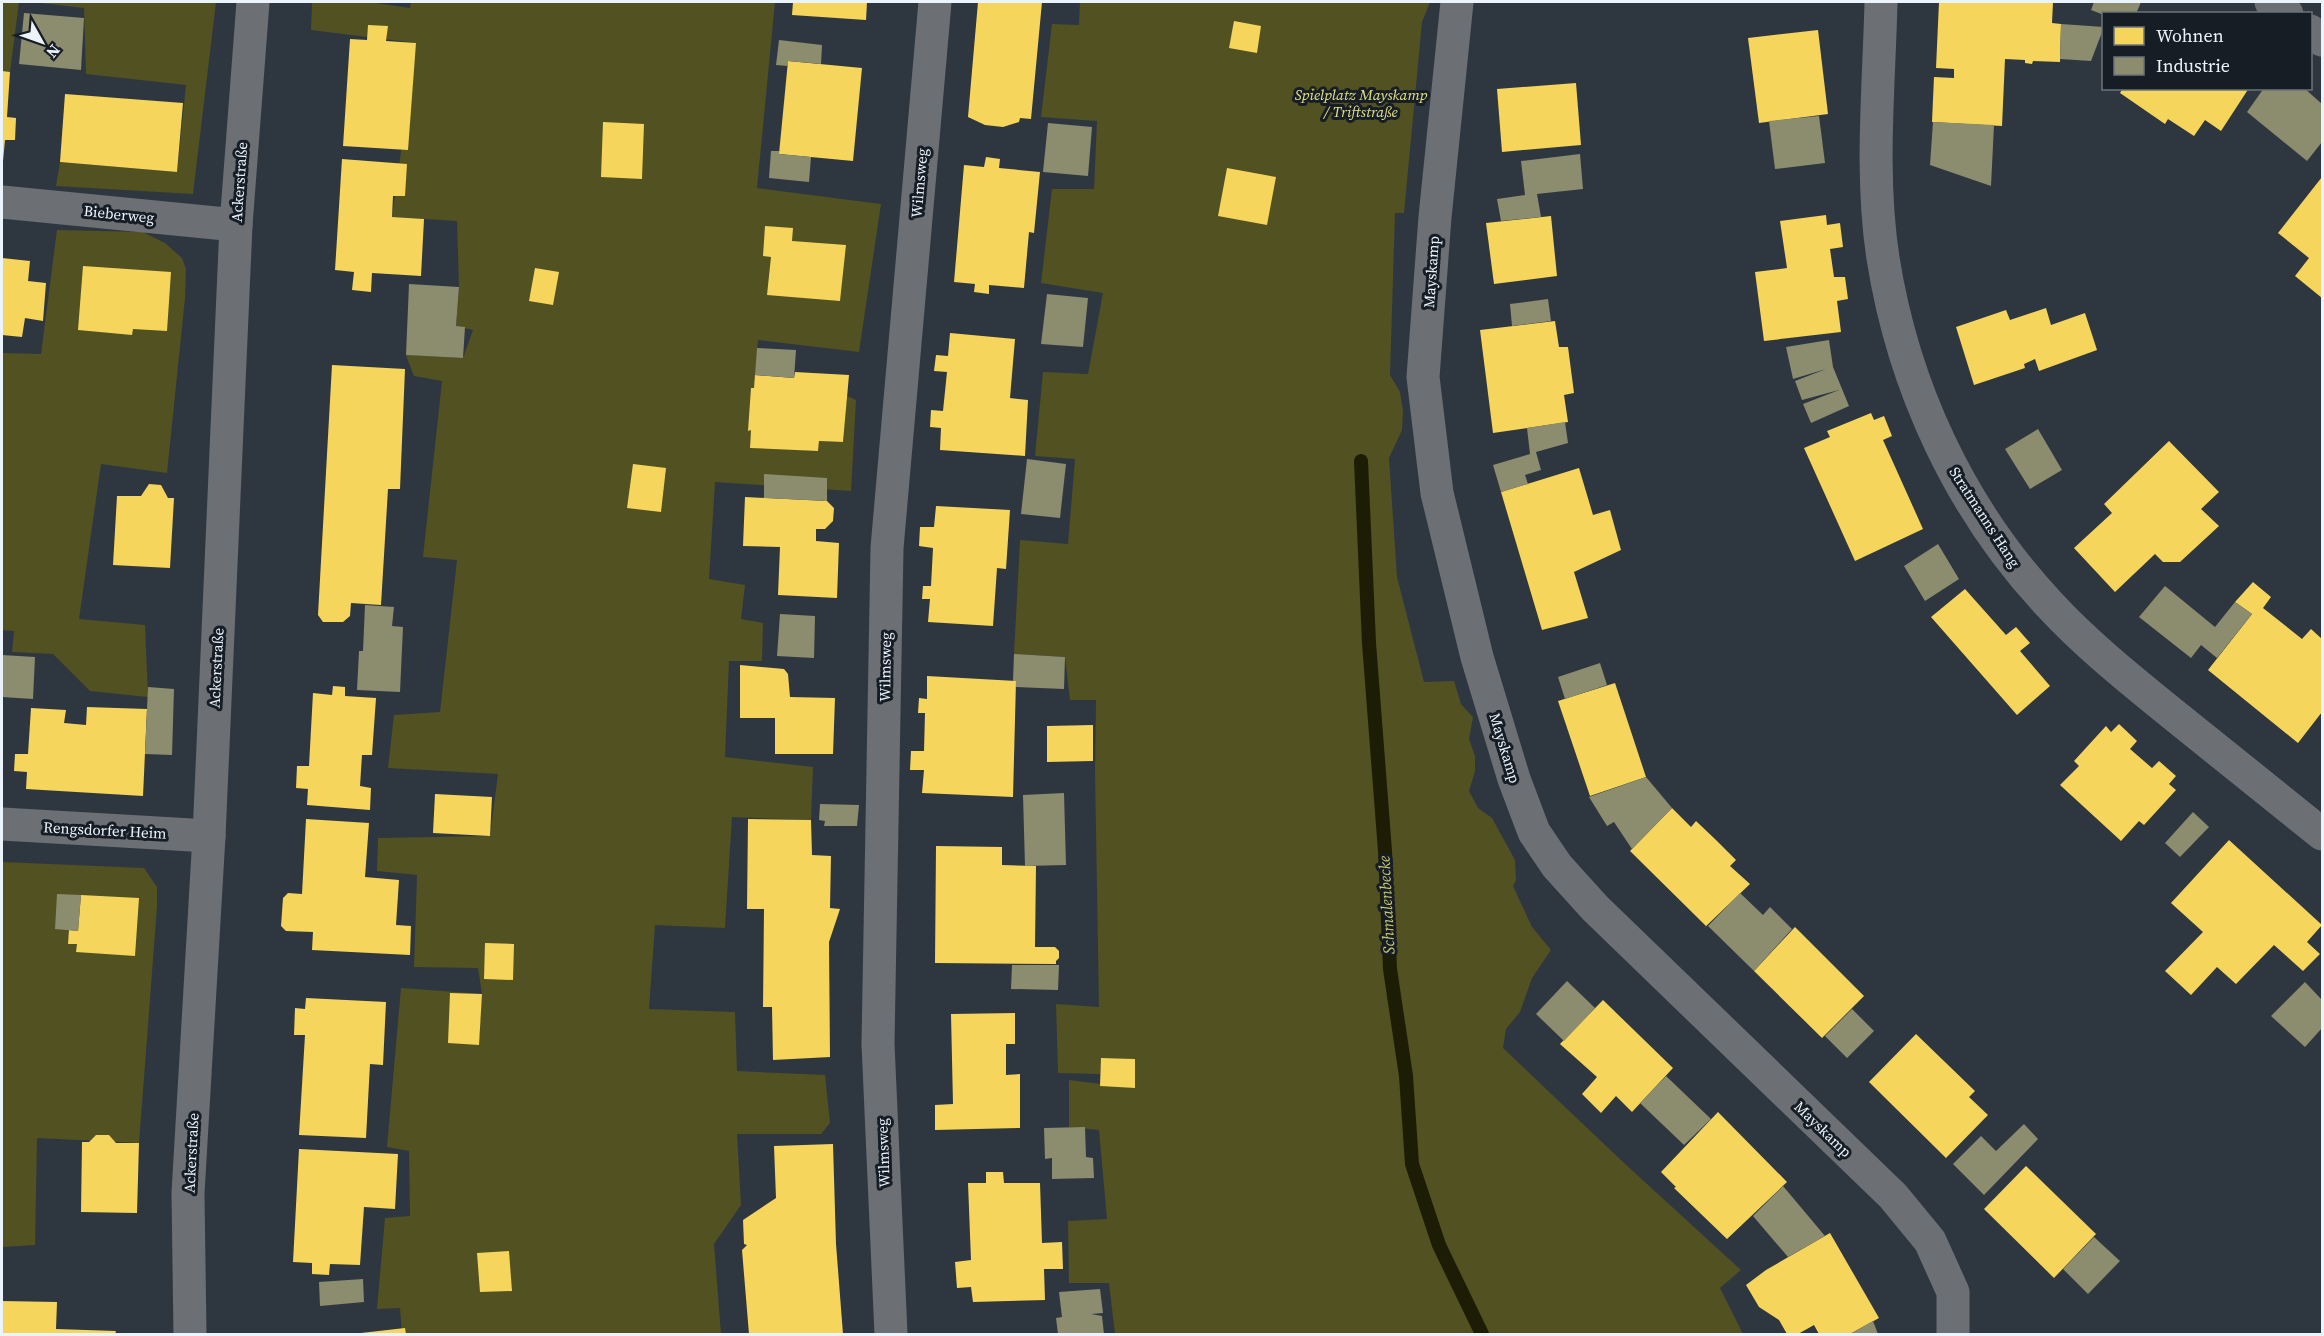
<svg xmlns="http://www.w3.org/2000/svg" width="2324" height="1336" font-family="'Source Serif 4',serif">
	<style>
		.green { fill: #515122 }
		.homes { fill: #f6d55c }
		.industry { fill: #8c8c6e }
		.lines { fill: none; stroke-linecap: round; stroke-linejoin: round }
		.stream { stroke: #1d1d06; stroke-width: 14 }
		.minor { stroke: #6c7075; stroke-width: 33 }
		.labels { text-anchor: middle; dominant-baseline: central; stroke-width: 6; stroke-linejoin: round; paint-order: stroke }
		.park-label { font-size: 15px; font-style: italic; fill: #e3e286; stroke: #161d25 }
		.street-label { font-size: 15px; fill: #ebf3fd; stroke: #161d25 }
		.water-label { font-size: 16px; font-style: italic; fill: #c9c86d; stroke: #161d25 }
	</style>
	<rect width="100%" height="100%" fill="#2e3740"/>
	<g class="green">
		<path d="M2 2H19L10 72H2Z"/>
		<path d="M32 2H216L193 194 56 186 60 162 177 172 186 85 86 74 84 8Z"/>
		<path d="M312 2H369L410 8 411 2H775L757 188 881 204 859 352 758 340 750 447 818 451 819 441 843 442 847 396 856 400 851 491 715 482 709 579 745 585 741 619 763 623 762 661H729L725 757 813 767 811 820 732 817 725 928 655 925 649 1009 735 1012 737 1071 825 1075 830 1123 821 1134H737L741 1205 714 1244 721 1334H402L400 1308 377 1309 385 1218 410 1216 409 1151 387 1147 401 988 482 994 478 968 414 967 417 875 377 871 378 838 490 836 498 774 388 768 394 715 440 712 457 560 423 557 442 381 414 376 406 355 463 358 473 330 456 326 459 287 457 221 392 217 416 43 311 30Z"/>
		<path d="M1080 2H1430L1422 22 1404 213H1395L1390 375 1400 392 1403 411 1402 430 1389 458 1397 577 1424 682 1454 681 1461 704 1473 717 1469 739 1475 756V771L1469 791 1478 808 1492 818 1515 860 1516 880 1513 886 1532 927 1551 950 1532 978 1520 1012 1506 1029 1503 1048 1623 1162 1741 1270 1720 1288 1743 1334H1115L1109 1283H1069L1068 1221 1107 1219 1099 1130 1069 1127V1080L1134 1088 1135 1059 1102 1058 1100 1074 1058 1073 1056 1004 1099 1007 1095 772 1096 700H1070L1065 657 1014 654 1020 540 1068 544 1075 459 1035 456 1043 372 1088 374 1103 293 1041 283 1052 189H1094L1097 121 1041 117 1052 24 1079 25Z"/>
		<path d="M57 230 143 232 165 243 182 258 186 269 185 298 167 473 101 464 79 619 145 625 148 697 90 691 53 654 12 652 14 631 2 630V353L41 354Z"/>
		<path d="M2 862 144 868 157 887V907L139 1143 37 1138 35 1245 2 1247Z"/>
	</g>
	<g class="homes">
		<path d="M793 2H867L866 20 792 15Z"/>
		<path d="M978 2H1042L1031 119 1020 118 1019 122 1003 127 985 125 968 117Z"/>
		<path d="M1939 2H2053L2052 23 2061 24 2060 62 2033 61 2032 64 2025 63V60L2005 59 2002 126 1932 122 1934 77 1954 78V69L1936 68Z"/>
		<path d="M1234 21 1261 26 1257 53 1229 48Z"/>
		<path d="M368 25 388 26 386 41 416 43 408 150 343 146 350 39 367 40Z"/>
		<path d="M1818 30 1828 114 1759 123 1748 38Z"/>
		<path d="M788 61 862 68 853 161 779 154Z"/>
		<path d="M2 71 10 72 7 117 16 118 15 140H5L3 161H2Z"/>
		<path d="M1576 83 1581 145 1502 152 1497 89Z"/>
		<path d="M2123 88H2249L2221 131 2205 120 2194 136 2168 119 2165 124 2120 93Z"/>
		<path d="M65 94 183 103 177 172 60 162Z"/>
		<path d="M603 122 644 124 642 179 601 177Z"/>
		<path d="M986 157 1000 159 999 168 1040 172 1034 233 1029 232 1024 288 989 285V294L974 292 975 284 954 282 964 165 984 167Z"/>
		<path d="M342 159 407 164 405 196H393L392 217 424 219 421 276 372 273 371 292 352 290 354 272 335 270Z"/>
		<path d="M1227 168 1276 177 1267 225 1218 216Z"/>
		<path d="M2322 177V298L2295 276 2309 258 2278 233Z"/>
		<path d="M1826 215 1827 225 1840 223 1843 247 1830 249 1834 277H1845L1848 299 1837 301 1841 332 1764 341 1755 272 1787 268 1780 221Z"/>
		<path d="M1551 216 1557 276 1494 284 1486 223Z"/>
		<path d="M765 226 793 228 792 241 846 245 840 301 767 295 771 257 763 256Z"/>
		<path d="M2 258 30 261 28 281 46 283 43 321 25 318 22 337 2 335Z"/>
		<path d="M83 266 171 272 167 331 133 329 132 335 78 330Z"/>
		<path d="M535 268 559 272 553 305 529 301Z"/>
		<path d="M2046 308 2051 325 2085 313 2097 350 2039 371 2035 359 2024 364 2025 368 1974 385 1956 327 2006 310 2010 320Z"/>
		<path d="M1555 321 1559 347H1568L1574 393 1564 395 1568 422 1493 433 1480 330Z"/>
		<path d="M950 333 1015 339 1010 398 1028 400 1025 456 940 450 941 428 930 427 931 410 943 411 947 372 934 371 936 355 948 356Z"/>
		<path d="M332 365 405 369 400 489H388L381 605 351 603 350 616 343 622H323L318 615Z"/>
		<path d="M795 372 849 375 843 442 819 441 818 451 750 448 751 430 748 431 751 388H754L755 375 794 378Z"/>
		<path d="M1871 413 1874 420 1884 416 1892 436 1883 440 1923 529 1855 561 1804 448 1830 437 1827 431Z"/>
		<path d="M2169 441 2219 492 2201 509 2219 526 2180 562H2163L2155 554 2115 592 2074 548 2112 513 2104 504Z"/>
		<path d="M633 464 666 468 661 512 627 508Z"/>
		<path d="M1579 468 1593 515 1610 510 1621 550 1574 572 1588 618 1542 630 1501 492Z"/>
		<path d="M149 484 161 485 168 498H174L170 568 113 565 117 496H141Z"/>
		<path d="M745 497 827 501 834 508 833 521 825 529H816V541L839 543 837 598 778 595 780 547 743 546Z"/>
		<path d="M936 506 1010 510 1006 569 997 568 993 626 928 622 930 599H922L923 586H931L933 548 919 546 920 527H934Z"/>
		<path d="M2253 582 2271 597 2263 608 2302 639 2311 629 2322 639V712L2298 743 2208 670 2252 614 2235 602Z"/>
		<path d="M1965 589 2006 635 2016 627 2030 643 2020 651 2050 686 2017 715 1931 617Z"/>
		<path d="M740 665 784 669 788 674 790 697 835 698 833 754H775V718H740Z"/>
		<path d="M927 676 1016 681 1013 797 922 793 924 770H910L911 751H924L925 713H918L919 698 927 699Z"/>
		<path d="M1615 683 1646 777 1590 796 1558 701Z"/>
		<path d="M333 686 345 687V696L376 698 372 755H362L360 786 371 788 370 810 307 805 308 789 296 788 297 766H309L313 693 332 695Z"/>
		<path d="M87 707 147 709 143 796 26 789 27 772 14 771 15 754H28L31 708 66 710 64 723 86 725Z"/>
		<path d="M2119 724 2137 741 2130 749 2152 768 2159 761 2176 776 2169 784 2176 790 2144 825 2139 821 2121 841 2060 785 2079 766 2074 761 2106 726 2111 732Z"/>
		<path d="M1093 725V761L1047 762V726Z"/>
		<path d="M435 794 492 797 490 836 433 833Z"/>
		<path d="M1672 808 1691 827 1696 821 1716 840 1736 860 1730 866 1750 884 1703 929 1706 926 1630 851Z"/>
		<path d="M306 819 369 823 365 877 399 880 396 925 411 926 410 955 312 950 313 932 286 931 281 926 283 898 288 893 302 894Z"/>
		<path d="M748 819 811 820 812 855 831 856 830 908 840 909 829 942 830 1057 773 1060 772 1007H763L764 909H747Z"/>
		<path d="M2229 840 2322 925 2307 942 2320 954 2303 971 2274 945 2236 984 2217 967 2191 995 2165 971 2203 932 2171 903Z"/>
		<path d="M936 846 1002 847V865L1036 866 1035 947H1055L1059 951V958L1056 961V964L935 963Z"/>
		<path d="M81 895 139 898 135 956 76 952 77 944H68L69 930 78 931Z"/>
		<path d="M1795 927 1864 996 1822 1038 1754 971Z"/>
		<path d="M485 943 514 944 513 980 484 979Z"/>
		<path d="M450 993 482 994 479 1045 448 1043Z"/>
		<path d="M306 998 386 1002 383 1065 370 1064 366 1138 299 1135 305 1035H294L295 1008 305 1009Z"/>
		<path d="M1603 1000 1673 1068 1632 1112 1616 1096 1601 1113 1582 1094 1597 1077 1560 1044Z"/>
		<path d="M1015 1013V1044H1006V1075L1020 1074V1128L935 1130V1105L953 1104 951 1014Z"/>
		<path d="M1916 1034 1975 1091 1969 1097 1988 1115 1946 1158 1869 1082Z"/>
		<path d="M1101 1058 1135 1059V1088L1100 1086Z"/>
		<path d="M1718 1112 1787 1182 1727 1239 1674 1188 1676 1187 1661 1172Z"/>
		<path d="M96 1135H109L116 1143H139L137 1213 81 1212 82 1142H89Z"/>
		<path d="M833 1144 836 1244 843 1334H749L742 1250 747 1245 744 1244 743 1220 776 1198 774 1146Z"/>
		<path d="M299 1149 398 1154 395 1209 364 1207 360 1265 330 1264 329 1275 312 1274V1263L293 1262Z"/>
		<path d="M2026 1166 2096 1234 2054 1278 1984 1209Z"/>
		<path d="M986 1172H1003L1004 1183H1040L1042 1243 1062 1242 1063 1269H1044L1045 1300 973 1302 971 1287 957 1288 955 1262 971 1260 968 1183H986Z"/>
		<path d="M1830 1233 1879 1318 1850 1334H1819L1814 1325 1798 1334H1787L1779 1320 1759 1307 1746 1285 1766 1270Z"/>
		<path d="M509 1251 512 1291 480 1292 477 1253Z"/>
		<path d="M2 1301 57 1302 56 1329 116 1331 115 1334H2Z"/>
		<path d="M405 1328 406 1334H361V1333Z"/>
	</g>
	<g class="industry">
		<path d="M2094 2H2141L2136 14H2104V15L2091 10Z"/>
		<path d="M24 13 84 18 81 70 19 64Z"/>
		<path d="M2061 24 2104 27 2091 61 2060 59Z"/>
		<path d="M779 40 822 45 821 64 788 61V66L776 65Z"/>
		<path d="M2264 88H2304L2322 104V142L2307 161 2247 112Z"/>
		<path d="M1819 116 1825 163 1775 169 1769 121Z"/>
		<path d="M1933 122 1994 125 1991 186 1930 165Z"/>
		<path d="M1048 123 1092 127 1088 176 1043 172Z"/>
		<path d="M771 151H779V154L811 157 809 182 769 178Z"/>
		<path d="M1580 154 1583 189 1537 194 1541 217 1501 221 1497 199 1525 195 1521 161Z"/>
		<path d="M409 284 459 287 456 326 465 327 463 358 406 355Z"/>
		<path d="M1047 294 1088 298 1083 347 1041 344Z"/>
		<path d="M1548 299 1551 321 1512 326 1510 304Z"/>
		<path d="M1829 340 1833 367 1849 406 1811 423 1803 404 1839 390 1802 400 1795 381 1826 369 1793 379 1786 347Z"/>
		<path d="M757 348 796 350 794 378 755 375Z"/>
		<path d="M1565 422 1568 443 1536 452 1541 470 1525 475 1528 484 1501 492 1493 465 1530 454 1527 428Z"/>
		<path d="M2038 429 2062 470 2030 489 2005 449Z"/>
		<path d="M1027 459 1066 464 1060 518 1021 514Z"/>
		<path d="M764 474 827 478V501L764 498Z"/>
		<path d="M1938 544 1959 579 1925 601 1904 566Z"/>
		<path d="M2165 586 2215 627 2235 602 2252 614 2217 658 2201 645 2191 658 2139 617Z"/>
		<path d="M365 605 394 607 392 626 403 627 400 692 357 690 359 651H363Z"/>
		<path d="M780 614 815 616 814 658 777 656Z"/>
		<path d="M1014 654 1065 657 1064 689 1016 687V681H1013Z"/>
		<path d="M2 655 35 657 33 699 2 697Z"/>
		<path d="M1600 663 1607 685 1565 699 1558 677Z"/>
		<path d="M148 687 174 689 172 755 145 754Z"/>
		<path d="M1646 777 1672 808 1632 849 1614 822 1607 826 1589 797Z"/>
		<path d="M1064 793 1066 865 1025 866 1023 795Z"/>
		<path d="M820 804 859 805 857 826H824L825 821 819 820Z"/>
		<path d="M2193 812 2209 827 2180 857 2165 843Z"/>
		<path d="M1740 893 1763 915 1770 907 1792 929 1754 971 1708 926Z"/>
		<path d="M57 894 81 895 78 931 55 929Z"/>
		<path d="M1012 965H1059L1058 990 1011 989Z"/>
		<path d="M1567 981 1595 1008 1564 1041 1536 1014Z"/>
		<path d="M2305 982 2322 1000V1028L2305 1047 2271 1016Z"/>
		<path d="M1852 1009 1874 1031 1847 1058 1825 1036Z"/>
		<path d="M1666 1076 1711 1119 1684 1145 1640 1103Z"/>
		<path d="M2024 1124 2038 1139 1984 1195 1953 1164 1981 1136 1996 1151Z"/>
		<path d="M1085 1127 1086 1157 1093 1158 1094 1178 1052 1179V1158L1045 1159 1044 1128Z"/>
		<path d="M1783 1186 1825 1236 1788 1257 1753 1216Z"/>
		<path d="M2094 1237 2120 1261 2088 1294 2063 1269Z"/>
		<path d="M363 1279 364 1302 320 1306 319 1282Z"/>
		<path d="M1100 1289 1103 1313 1091 1314 1102 1316 1104 1334H1058L1056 1318 1062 1317 1059 1292Z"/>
		<path d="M1873 1321 1878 1334H1850Z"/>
	</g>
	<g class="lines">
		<path class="stream" d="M1361 461 1369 643 1385 851 1390 969 1406 1076 1412 1164 1439 1245 1482 1334"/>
		<g class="minor">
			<path d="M1457 2 1435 217 1423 377 1437 493 1477 657 1514 779 1534 832 1557 866 1595 908 1893 1196 1930 1241 1953 1292V1334"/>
			<path d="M1881 2C1879 86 1870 175 1883 258 1903 386 1960 509 2049 604 2085 643 2127 677 2169 711 2220 752 2271 793 2322 834"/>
			<path d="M2271 2 2287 14"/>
			<path d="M2310 31 2322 40"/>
			<path d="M2 202 236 225"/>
			<path d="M2 824 209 836"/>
			<path d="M190 1334 188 1193 209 836 236 225 253 2"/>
			<path d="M891 1334 878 1044 887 548 935 2"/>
		</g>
	</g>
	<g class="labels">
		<g class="park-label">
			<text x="1361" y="94">Spielplatz Mayskamp<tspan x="1361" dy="17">/ Triftstraße</tspan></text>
		</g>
		<g class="street-label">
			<text transform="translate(239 182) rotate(-86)">Ackerstraße</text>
			<text transform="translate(919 183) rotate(-85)">Wilmsweg</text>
			<text transform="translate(119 214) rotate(6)">Bieberweg</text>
			<text transform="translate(1431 272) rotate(-86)">Mayskamp</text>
			<text transform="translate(1985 517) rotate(57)">Stratmanns Hang</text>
			<text transform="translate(885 667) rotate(-89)">Wilmsweg</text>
			<text transform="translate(216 668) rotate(-87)">Ackerstraße</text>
			<text transform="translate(1505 748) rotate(73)">Mayskamp</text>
			<text transform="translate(105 830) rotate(3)">Rengsdorfer Heim</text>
			<text transform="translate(1823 1129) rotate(44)">Mayskamp</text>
			<text transform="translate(191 1153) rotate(-87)">Ackerstraße</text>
			<text transform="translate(883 1153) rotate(-92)">Wilmsweg</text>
		</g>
		<g class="water-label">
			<text transform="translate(1386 905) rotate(-93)">Schmalenbecke</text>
		</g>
	</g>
	<rect width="2324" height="1336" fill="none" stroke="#ebf3fd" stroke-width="6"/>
	<rect x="2102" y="12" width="210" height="78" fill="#161d25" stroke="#6b737b" stroke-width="1.5"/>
	<rect x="2114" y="27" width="30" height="18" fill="#f6d55c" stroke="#6b737b" stroke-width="1.5"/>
	<text x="2156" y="42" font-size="18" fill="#ebf3fd">Wohnen</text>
	<rect x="2114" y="57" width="30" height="18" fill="#8c8c6e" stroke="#6b737b" stroke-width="1.5"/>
	<text x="2156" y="72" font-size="18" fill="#ebf3fd">Industrie</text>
	<g transform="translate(42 42) rotate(130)" stroke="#161d25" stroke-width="4.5" paint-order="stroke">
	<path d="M0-4.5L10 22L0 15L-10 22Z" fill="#ebf3fd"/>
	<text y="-9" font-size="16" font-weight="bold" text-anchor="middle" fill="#ebf3fd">N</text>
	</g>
</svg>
